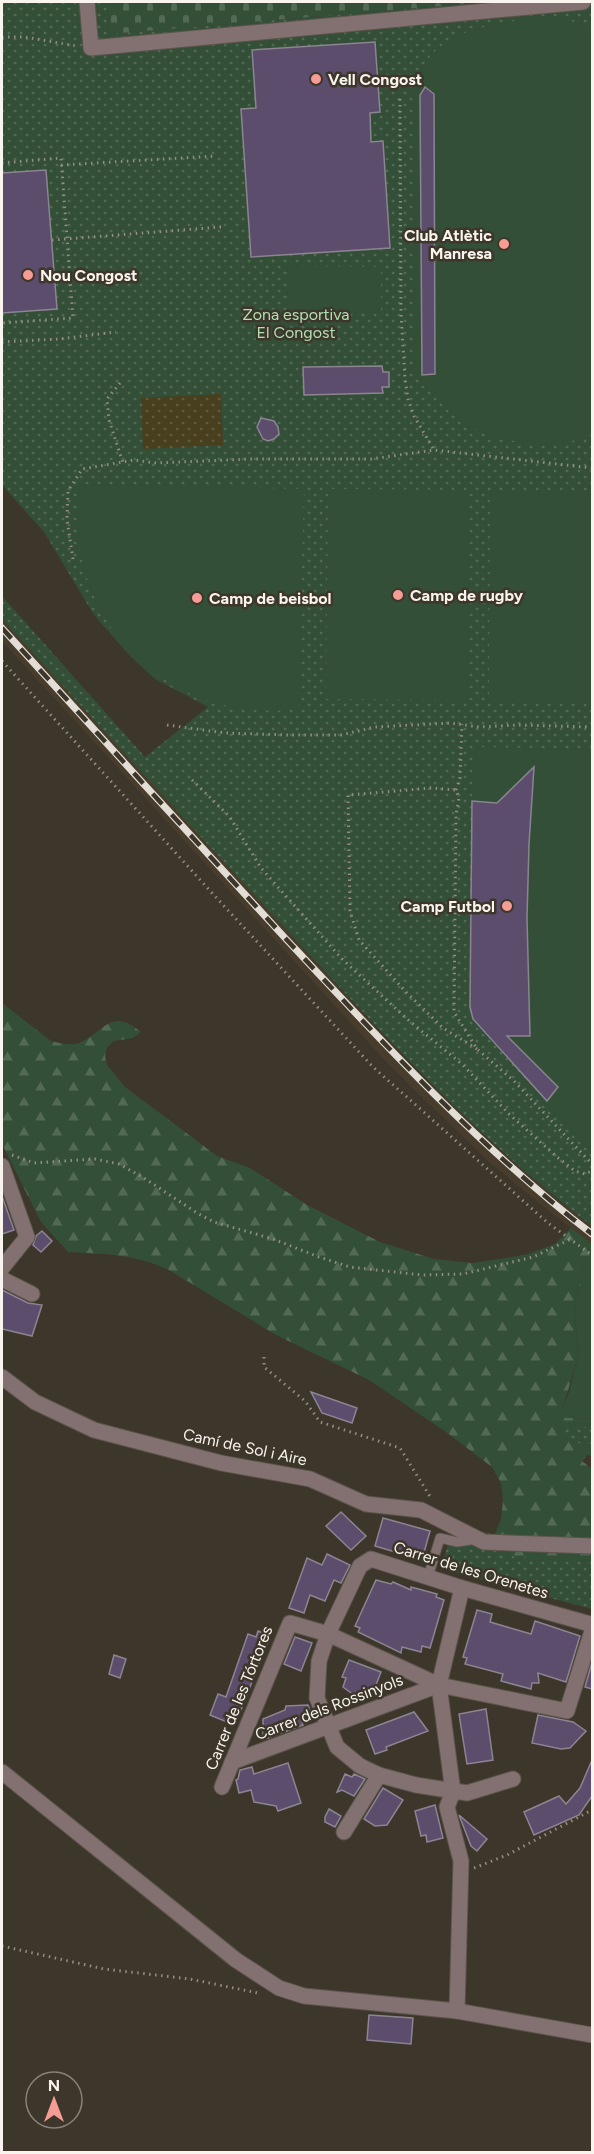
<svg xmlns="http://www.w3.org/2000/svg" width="594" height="2154" font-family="Figtree,sans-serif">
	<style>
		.built { fill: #483d2d }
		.grass { fill: url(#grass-dots) }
		.forest { fill: url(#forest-firs) }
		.sand { fill: url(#sand-dots) }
		.cemetery { fill: url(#cemetery-stones) }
		.garden { fill: #344f37 }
		.building { fill: #5c4d6c; stroke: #8b8592; stroke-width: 1.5 }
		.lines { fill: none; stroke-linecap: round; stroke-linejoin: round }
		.service-casing { stroke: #5b544a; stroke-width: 11 }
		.minor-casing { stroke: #5b544a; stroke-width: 17 }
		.path { stroke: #938d83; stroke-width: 3; stroke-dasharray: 1.5 4.5; stroke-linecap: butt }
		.service { stroke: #837071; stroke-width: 9 }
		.minor { stroke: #837071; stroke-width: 15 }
		.rail-casing { stroke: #e2ddd5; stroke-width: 7 }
		.rail { stroke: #3d362b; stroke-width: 4.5; stroke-dasharray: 14; stroke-linecap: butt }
		.poi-dot { fill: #f59c94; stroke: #3d362b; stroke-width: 2 }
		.labels { text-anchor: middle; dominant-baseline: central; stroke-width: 5; stroke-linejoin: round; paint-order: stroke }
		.poi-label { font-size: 16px; font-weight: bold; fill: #f9f4ed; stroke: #3d362b; text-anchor: start }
		.park-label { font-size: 16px; fill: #ade0b2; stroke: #3d362b }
		.street-label { font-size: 16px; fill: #f9f4ed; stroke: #3d362b }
	</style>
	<defs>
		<pattern id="grass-dots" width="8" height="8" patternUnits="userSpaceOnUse" patternTransform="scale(1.5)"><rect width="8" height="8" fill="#344f37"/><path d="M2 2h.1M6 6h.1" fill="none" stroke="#526954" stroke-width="1.8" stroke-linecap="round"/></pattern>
		<pattern id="forest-firs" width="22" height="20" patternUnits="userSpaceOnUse" patternTransform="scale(1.5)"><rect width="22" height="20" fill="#344f37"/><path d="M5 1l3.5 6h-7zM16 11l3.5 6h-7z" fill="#526954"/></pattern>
		<pattern id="sand-dots" width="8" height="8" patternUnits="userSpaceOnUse" patternTransform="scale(1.5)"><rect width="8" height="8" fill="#473f1e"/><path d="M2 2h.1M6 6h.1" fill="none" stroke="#625b3f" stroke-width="1.8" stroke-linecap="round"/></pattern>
		<pattern id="cemetery-stones" width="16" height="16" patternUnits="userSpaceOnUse" patternTransform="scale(1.5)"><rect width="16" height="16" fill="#344f37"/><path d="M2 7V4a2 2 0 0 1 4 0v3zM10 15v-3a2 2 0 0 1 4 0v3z" fill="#526954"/></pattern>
	</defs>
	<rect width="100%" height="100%" fill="#3d362b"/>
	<path class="built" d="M2 619 401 1055 497 1148 558 1200 592 1226V1244L550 1212 488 1161 390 1066 2 641Z"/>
	<g class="grass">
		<path d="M2 2H107L109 34 491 2H592V1226C482 1143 389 1041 296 940 197 833 99 726 2 619V596L145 757 208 707 155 679 129 655 94 615 44 532 2 485Z"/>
		<path d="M581 1427 592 1428V1446L569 1441 555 1432 562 1428Z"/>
		<path d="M464 1526 494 1535 506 1554 515 1556 592 1561V1609L441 1569 451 1533Z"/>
	</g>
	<path class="forest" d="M2 1003 51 1041C59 1043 70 1046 79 1043 104 1033 110 1006 141 1032L133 1038 114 1041 107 1047 105 1056 107 1065 125 1087 217 1156 250 1168 307 1205 380 1242 434 1259 472 1263 525 1255 555 1244 571 1228 592 1244V1254L584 1261 580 1295 577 1286 575 1314 578 1357 560 1417 592 1419V1428H562L555 1432 569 1441 592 1446V1456L587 1455 582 1461 592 1469V1561L515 1557 506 1554 491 1544 501 1519 503 1501 501 1483 492 1467 446 1432 369 1380 276 1335 169 1270C135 1254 105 1254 68 1252L41 1222 2 1144Z"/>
	<path class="sand" d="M221 394 223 445 143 449 141 398Z"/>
	<path class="cemetery" d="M107 2H491L109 34Z"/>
	<g class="garden">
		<path d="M537 18H561L592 27V434C564 446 546 447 516 441 508 440 500 440 493 437 461 425 438 402 416 377L413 99C420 34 482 24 537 18Z"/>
		<path d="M288 266 381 267V313L287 312Z"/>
		<path d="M80 484 304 489 298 709C165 726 59 616 80 484Z"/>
		<path d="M328 489 469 490 468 700 326 699Z"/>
		<path d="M490 490 592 491V701L489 700Z"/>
		<path d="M473 747 592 749V1152L473 1019 470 1007Z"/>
		<path d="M592 1254V1419L559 1417 569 1392 578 1357 575 1314 577 1283 580 1293 584 1261Z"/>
	</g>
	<g class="building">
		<path d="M375 42 380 112 370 113 371 142 383 141 390 248 251 257 241 109 256 108 252 50Z"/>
		<path d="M425 87 434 94 435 374 422 375 420 95Z"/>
		<path d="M46 170 57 309 2 313V173Z"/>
		<path d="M382 366 383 372H389V387H382L383 393 304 395 303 367Z"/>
		<path d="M261 418 274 421 278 427 279 434 274 439 268 441 263 439 257 427Z"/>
		<path d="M534 767 529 844 527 918 530 1036H507L558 1087 547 1101 473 1019 470 1007 472 801 497 803Z"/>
		<path d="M2 1196 14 1230 2 1234Z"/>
		<path d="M42 1231 52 1241 41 1252 33 1245 36 1236Z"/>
		<path d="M2 1290 28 1303 42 1305 32 1336 2 1329Z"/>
		<path d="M311 1392 357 1408 352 1423 322 1413Z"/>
		<path d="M341 1512 366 1536 351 1550 326 1526Z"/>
		<path d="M383 1518 430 1531 422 1560 375 1546Z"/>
		<path d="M327 1554 350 1565 341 1583 334 1580 325 1601 310 1595 304 1613 289 1608 307 1558 322 1565Z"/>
		<path d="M376 1580 391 1584 393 1582 411 1590V1587L437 1594 436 1597 444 1600 430 1648 422 1646 421 1652 402 1647 401 1653 358 1632 360 1628 355 1626Z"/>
		<path d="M477 1610 492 1614 490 1622 531 1634 535 1621 580 1636 566 1682 538 1673 539 1683H532L531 1689 501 1681 503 1674 465 1664 467 1658 463 1657Z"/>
		<path d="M258 1631 270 1636 241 1710 233 1707 227 1722 210 1715 218 1694 226 1697 248 1634 256 1637Z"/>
		<path d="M295 1637 312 1643 301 1671 284 1664Z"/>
		<path d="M114 1655 126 1659 120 1678 109 1674Z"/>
		<path d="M349 1660 381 1672 371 1698H358L343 1687 346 1678 342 1677Z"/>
		<path d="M592 1662V1689L585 1687Z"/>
		<path d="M308 1705 313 1718 302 1722 303 1725 263 1740V1719L285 1710 286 1706Z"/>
		<path d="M486 1709 493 1760 467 1764 459 1714Z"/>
		<path d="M414 1712 428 1731 386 1747 387 1750 375 1754 366 1730Z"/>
		<path d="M538 1715 573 1722 586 1731 570 1748 561 1749 532 1743Z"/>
		<path d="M592 1760V1796L579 1815 534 1835 524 1812 559 1796 566 1804 580 1788Z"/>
		<path d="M288 1763 301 1803 278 1811 276 1806 254 1802 251 1790 239 1793 236 1780 238 1779 240 1770 252 1767 254 1774Z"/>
		<path d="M345 1774 352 1777 354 1774 365 1779 354 1796 342 1790 337 1792Z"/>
		<path d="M383 1788 403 1800 387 1825 375 1826 364 1819Z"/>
		<path d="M435 1805 443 1838 427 1842 426 1835 421 1836 415 1811Z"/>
		<path d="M329 1809 341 1816 335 1827 325 1822V1817Z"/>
		<path d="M459 1815 487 1839 477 1851 471 1846Z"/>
		<path d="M369 2015 413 2018 411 2044 367 2040Z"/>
	</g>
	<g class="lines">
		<defs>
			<path id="service" d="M428 1577 440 1538 457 1542 477 1539"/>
			<g id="minor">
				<path d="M87 2 91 48 583 2"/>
				<path d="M2 1166 27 1237 2 1268"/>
				<path d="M2 1279 32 1294"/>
				<path d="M2 1377 35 1402 94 1430 221 1463 310 1479 366 1504 421 1510 484 1542 592 1546"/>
				<path d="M232 1762 439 1685"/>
				<path d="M2 1772 236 1960 279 1988 304 1996 457 2011 592 2035"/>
				<path d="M513 1779 467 1793 416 1785 379 1775 360 1766 337 1747 317 1698 319 1661 328 1634 360 1566 371 1559 462 1588 590 1624 592 1629"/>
				<path d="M222 1787 290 1623 328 1634 439 1685 567 1711 592 1631"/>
				<path d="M344 1832 379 1775"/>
				<path d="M457 2011 461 1861 447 1807 453 1792 439 1685 462 1588"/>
			</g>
		</defs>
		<use href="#service" class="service-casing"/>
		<use href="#minor" class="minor-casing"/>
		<g class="path">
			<path d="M2 37H24L77 46"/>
			<path d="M400 99 401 313 405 379 408 399 414 416 434 450"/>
			<path d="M2 163 61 158 73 318 2 323"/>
			<path d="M61 165 216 156"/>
			<path d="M52 240 221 227"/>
			<path d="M2 342 59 339 116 332"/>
			<path d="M120 383 107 399 109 420 123 463"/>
			<path d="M73 559 67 520 68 491 82 469 134 460 156 463 250 459H371L434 450 592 468"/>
			<path d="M2 661 212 893 372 1066 548 1223 592 1255"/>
			<path d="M167 725 225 733 290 735H341L375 727 450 723 479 727 519 725 592 727"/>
			<path d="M192 780 229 816 261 868 342 959 407 1019 463 1065 509 1114 557 1157 575 1171 585 1174 592 1171"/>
			<path d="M456 790 460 778 462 724"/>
			<path d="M477 1049 443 1028 406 992 359 940 350 911 348 795 431 788 456 790 459 798 456 815 454 1012 477 1049 514 1081 592 1164"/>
			<path d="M12 1155 34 1163 95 1159 119 1164 144 1178 197 1213 214 1222 273 1239 319 1257 350 1267 422 1275 463 1274 533 1257 571 1239"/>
			<path d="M264 1357V1367L305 1401 320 1422 400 1448 431 1498"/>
			<path d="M474 1868 507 1855 592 1810"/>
			<path d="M2 1946 104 1969 190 1979 258 1993"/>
		</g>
		<use href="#service" class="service"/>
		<use href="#minor" class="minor"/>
		<defs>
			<path id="rail" d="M2 628C96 732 191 836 286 939 383 1043 479 1147 592 1234"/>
		</defs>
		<use href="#rail" class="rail-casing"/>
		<use href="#rail" class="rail"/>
	</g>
	<g class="poi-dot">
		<circle cx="316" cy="79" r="6"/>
		<circle cx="504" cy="244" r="6"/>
		<circle cx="28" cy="275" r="6"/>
		<circle cx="398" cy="595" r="6"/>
		<circle cx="197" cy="598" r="6"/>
		<circle cx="507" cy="906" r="6"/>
	</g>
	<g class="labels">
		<g class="poi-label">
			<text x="328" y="79">Vell Congost</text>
			<text x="492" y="235" text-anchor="end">Club Atlètic<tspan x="492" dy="18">Manresa</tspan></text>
			<text x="40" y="275">Nou Congost</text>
			<text x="410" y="595">Camp de rugby</text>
			<text x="209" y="598">Camp de beisbol</text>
			<text x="495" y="906" text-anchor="end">Camp Futbol</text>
		</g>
		<g class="park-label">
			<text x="296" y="314">Zona esportiva<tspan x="296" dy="18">El Congost</tspan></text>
		</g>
		<g class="street-label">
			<text transform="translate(245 1447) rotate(12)">Camí de Sol i Aire</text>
			<text transform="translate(471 1570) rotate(17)">Carrer de les Orenetes</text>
			<text transform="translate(239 1698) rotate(-68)">Carrer de les Tórtores</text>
			<text transform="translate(329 1707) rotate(-21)">Carrer dels Rossinyols</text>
		</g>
	</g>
	<rect width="594" height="2154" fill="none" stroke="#f9f4ed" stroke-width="6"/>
	<g transform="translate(54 2100)"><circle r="28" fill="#3d362b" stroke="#888279" stroke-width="1.5"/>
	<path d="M0-4.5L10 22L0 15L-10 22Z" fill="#f59c94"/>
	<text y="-9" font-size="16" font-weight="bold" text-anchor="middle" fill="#f9f4ed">N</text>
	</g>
</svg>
